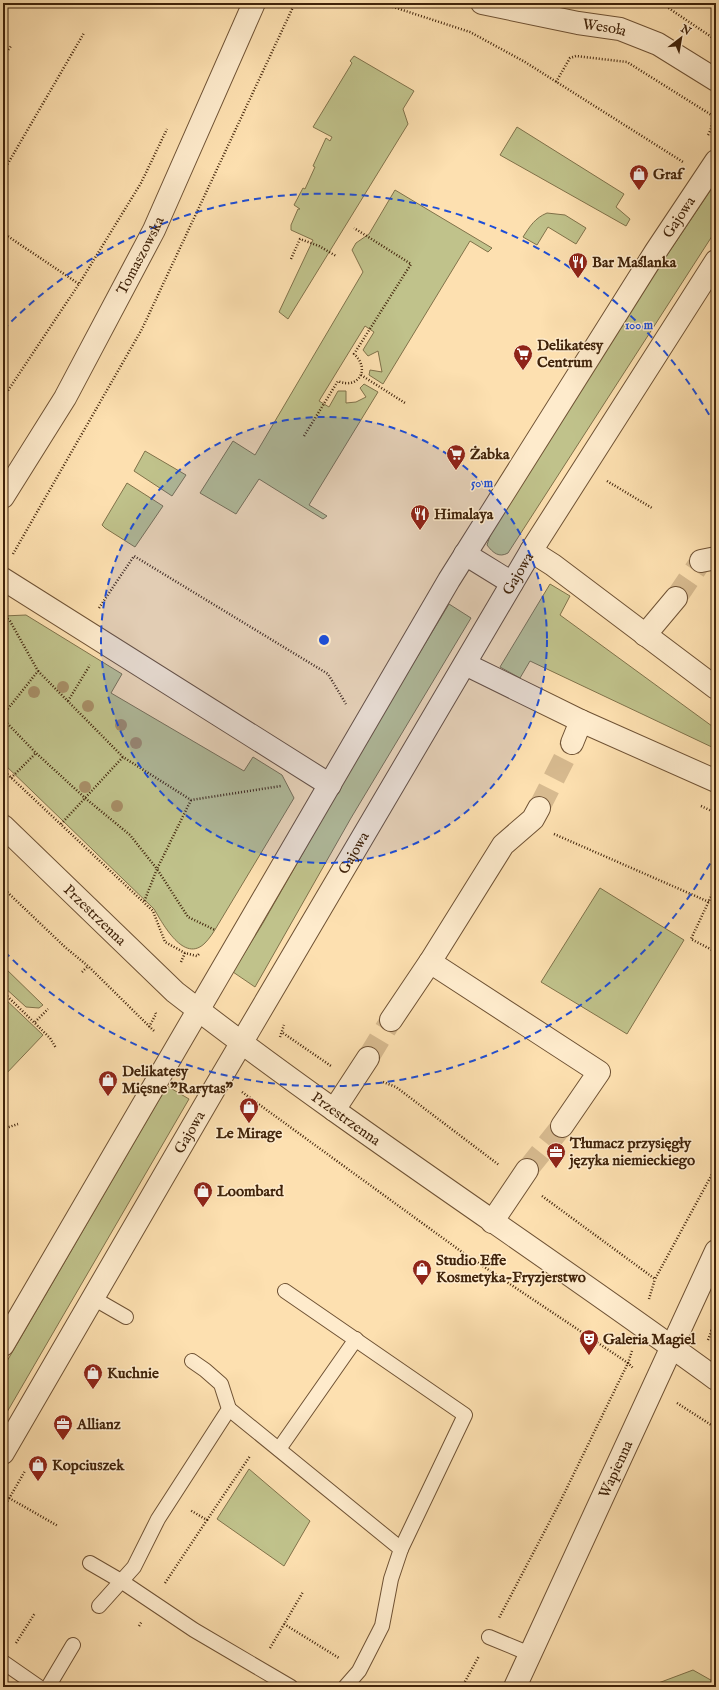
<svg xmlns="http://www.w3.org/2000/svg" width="719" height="1690" font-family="'IM FELL English',serif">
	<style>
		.green { fill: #c0c28b; stroke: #80724a }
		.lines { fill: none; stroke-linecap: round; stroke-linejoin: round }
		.minor-tunnel { stroke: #d7ba8f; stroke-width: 22; stroke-dasharray: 22 11; stroke-linecap: butt }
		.service-casing { stroke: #6f5234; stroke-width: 16 }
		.minor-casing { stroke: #6f5234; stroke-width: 24 }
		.path { stroke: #40230a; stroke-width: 2.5; stroke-dasharray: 1 2; stroke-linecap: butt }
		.service { stroke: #feebcc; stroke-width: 14 }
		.minor { stroke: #feebcc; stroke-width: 22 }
		.tree { fill: #a78e66 }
		.ring { fill: none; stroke: #1d4ed8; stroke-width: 2; stroke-dasharray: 7 5 }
		.labels { text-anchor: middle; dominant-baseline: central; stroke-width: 3; stroke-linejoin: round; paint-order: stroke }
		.street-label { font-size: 15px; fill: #40230a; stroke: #feebcc }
		.poi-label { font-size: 15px; font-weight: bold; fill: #40230a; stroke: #feebcc; text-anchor: start }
		.centre { fill: #1d4ed8; stroke: #feebcc; stroke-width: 2 }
		.ring-label { font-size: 12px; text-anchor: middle; font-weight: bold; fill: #1d4ed8; stroke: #feebcc; stroke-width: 3; stroke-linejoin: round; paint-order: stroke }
	</style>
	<rect width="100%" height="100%" fill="#fde0b0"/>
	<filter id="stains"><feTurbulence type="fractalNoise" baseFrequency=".005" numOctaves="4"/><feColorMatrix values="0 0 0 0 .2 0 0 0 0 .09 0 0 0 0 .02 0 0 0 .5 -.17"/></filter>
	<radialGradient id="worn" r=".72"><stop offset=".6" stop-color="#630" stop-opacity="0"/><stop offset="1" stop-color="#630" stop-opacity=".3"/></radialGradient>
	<g class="green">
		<path d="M354 56 414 91 403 109 408 124 288 319 279 312 313 240 291 230V225L298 209H300L294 205 303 188 305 189 315 167 313 166 326 138 330 141 332 137 313 127 352 63 350 61Z"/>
		<path d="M517 127 624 194 616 207 630 219 626 226 500 155Z"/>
		<path d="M716 182V230L508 553C499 558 493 553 487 545L491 533 655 273Z"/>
		<path d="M395 190 492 248 488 252 470 241 383 384 369 375 370 370 382 372 378 351 368 356 363 350 374 332 365 326 319 401 329 407 338 391H346V403L356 402 366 397 360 388 364 384 378 392 309 505 327 516 323 519 259 479 236 514 200 493 233 441 255 455 363 272 352 250 356 243 369 234Z"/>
		<path d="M547 213 565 215 586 228 576 244 548 227 537 245 523 237C530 226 535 218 547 213Z"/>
		<path d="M145 451 186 475 172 496 134 471Z"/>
		<path d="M127 483 163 506 135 547 105 528 102 525Z"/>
		<path d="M550 584 570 596 560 615 716 729V749L530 661 520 678 500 667Z"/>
		<path d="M449 604 471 618 351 818 255 987 233 972 263 923 372 732Z"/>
		<path d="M26 615 122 674 111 693 244 771 253 757 282 775 294 798 216 928C213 933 209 939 205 943 184 964 163 924 154 909L3 763V616Z"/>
		<path d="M600 888 684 940 627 1034 541 982Z"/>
		<path d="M3 966 43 1005 39 1008 26 1007 3 986Z"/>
		<path d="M3 997 43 1035 3 1077Z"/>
		<path d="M167 1086 189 1099 3 1419V1368Z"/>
		<path d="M249 1469 310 1521 284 1566 217 1519Z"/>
		<path d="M693 1670 716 1683V1687H652L653 1685Z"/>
	</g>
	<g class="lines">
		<g class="minor-tunnel">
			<path d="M676 598 701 561"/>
			<path d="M539 808 572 743"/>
			<path d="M368 1058 391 1020"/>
			<path d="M527 1170 562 1126"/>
		</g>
		<defs>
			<g id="service">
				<path d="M285 1291 465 1415 401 1549"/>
				<path d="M93 1298 126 1317"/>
				<path d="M229 1409 401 1549 391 1579 382 1626 359 1671 345 1687"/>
				<path d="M279 1449 356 1339"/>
				<path d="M90 1563 121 1581 194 1630 291 1687"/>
				<path d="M99 1606 134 1567 158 1519 229 1409 221 1384 205 1370 192 1361"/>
				<path d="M489 1637 530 1654"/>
				<path d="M3 1662 39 1687"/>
				<path d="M48 1687 73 1645"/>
			</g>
			<g id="minor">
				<path id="s1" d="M482 3 578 23 620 29 658 44 716 80"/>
				<path id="s2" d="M3 497 65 398 154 230 254 3"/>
				<path d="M531 551 553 565 716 688"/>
				<path d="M465 554 512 583"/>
				<path d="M701 561 716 558"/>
				<path d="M3 579 330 785"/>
				<path d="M645 635 676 598"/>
				<path d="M465 664 581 721 716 781"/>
				<path d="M572 743 581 721"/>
				<path id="s3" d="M3 826 175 992C350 1128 537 1248 716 1379"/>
				<path d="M430 962 503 845 533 819 539 808"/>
				<path d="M391 1020 430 962 599 1072 562 1126"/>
				<path d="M334 1110 368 1058"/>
				<path d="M492 1222 527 1170"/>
				<path id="s4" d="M3 1345 449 580 656 251 716 161"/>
				<path id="s5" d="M3 1453 216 1086 531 551 716 261"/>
				<path id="s6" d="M515 1687 716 1251"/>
			</g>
		</defs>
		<use href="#service" class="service-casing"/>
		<use href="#minor" class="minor-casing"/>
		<g class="path">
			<path d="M381 3 470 32 525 62 683 162"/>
			<path d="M661 3 716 40"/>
			<path d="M45 7 48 3"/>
			<path d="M3 57 11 46"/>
			<path d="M556 82 570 58 576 56 627 62 713 116"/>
			<path d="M708 135C714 125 711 116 716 108"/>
			<path d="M3 172 84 33"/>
			<path d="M3 233 79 284"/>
			<path d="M291 259 300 239 319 246 336 256"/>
			<path d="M361 375 405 403"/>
			<path d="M3 398 79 284 141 183 167 129"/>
			<path d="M304 436 338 381C358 390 371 369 354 354L411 264 354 228"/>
			<path d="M607 481 652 508"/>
			<path d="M13 554 142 329 294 5 298 3"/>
			<path d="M99 608 134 556 328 674 346 704"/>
			<path d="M3 615 10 621 38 671 3 715"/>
			<path d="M38 671 123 757 191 800 281 786"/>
			<path d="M68 701 90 665"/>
			<path d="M3 719 36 753 85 798 130 835 157 869 144 902"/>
			<path d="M3 770 153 911 165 942 185 953 197 956 199 954"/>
			<path d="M11 778 36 753"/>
			<path d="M191 800 157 869 188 917 215 930"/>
			<path d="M701 806 716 813"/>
			<path d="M61 824 123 757"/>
			<path d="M554 834 709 902"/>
			<path d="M716 886 691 939 716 952"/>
			<path d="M3 888 66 948 88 966 154 1031"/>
			<path d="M181 962 185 953"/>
			<path d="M82 972 88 966"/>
			<path d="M3 992 50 1038 56 1048"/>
			<path d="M35 1022 48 1009"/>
			<path d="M149 1027 156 1014 155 1012"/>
			<path d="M283 1033 331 1066"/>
			<path d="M280 1037 284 1025"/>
			<path d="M383 1082 396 1087 499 1165"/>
			<path d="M242 1092 462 1252 628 1363 560 1502 499 1618"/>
			<path d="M3 1129 18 1124"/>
			<path d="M542 1196 655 1279 716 1167"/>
			<path d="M649 1299 655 1279"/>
			<path d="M711 1331 716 1323"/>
			<path d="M708 1340 712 1330 716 1332"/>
			<path d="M632 1351 628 1363 633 1368"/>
			<path d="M677 1403 716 1428"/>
			<path d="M9 1498 58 1526"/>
			<path d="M3 1509 25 1471"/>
			<path d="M207 1520 250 1456"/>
			<path d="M165 1583 207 1520 190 1510"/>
			<path d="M284 1624 339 1658"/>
			<path d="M139 1626 142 1621"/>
			<path d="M16 1643 35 1613"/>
			<path d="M270 1648 303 1592"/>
			<path d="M462 1687 479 1656"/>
		</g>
		<use href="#service" class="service"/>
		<use href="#minor" class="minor"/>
	</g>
	<g class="tree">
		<circle cx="63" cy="687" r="6"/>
		<circle cx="34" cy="692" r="6"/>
		<circle cx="88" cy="706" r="6"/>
		<circle cx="121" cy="725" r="6"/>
		<circle cx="136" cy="743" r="6"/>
		<circle cx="85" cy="787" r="6"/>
		<circle cx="117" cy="806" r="6"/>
	</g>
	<circle cx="324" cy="640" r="223" fill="#1d4ed8" fill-opacity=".12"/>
	<g class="ring">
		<circle cx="324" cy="640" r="223"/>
		<path d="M716 853A446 446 0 0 1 3 950M3 330A446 446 0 0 1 716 427"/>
	</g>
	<defs>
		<symbol id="shop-pin" viewBox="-11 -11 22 30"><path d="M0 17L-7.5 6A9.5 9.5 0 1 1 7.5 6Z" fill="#8f2418" stroke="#feebcc"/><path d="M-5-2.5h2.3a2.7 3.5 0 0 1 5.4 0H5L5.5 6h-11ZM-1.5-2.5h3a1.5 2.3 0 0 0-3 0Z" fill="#fff"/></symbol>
		<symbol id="restaurant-pin" viewBox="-11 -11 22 30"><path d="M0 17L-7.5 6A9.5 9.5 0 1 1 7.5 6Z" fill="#8f2418" stroke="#feebcc"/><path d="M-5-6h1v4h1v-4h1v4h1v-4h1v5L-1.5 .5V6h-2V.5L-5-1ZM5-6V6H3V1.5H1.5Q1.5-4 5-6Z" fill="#fff"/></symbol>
		<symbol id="supermarket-pin" viewBox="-11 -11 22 30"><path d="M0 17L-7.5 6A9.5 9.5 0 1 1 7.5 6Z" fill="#8f2418" stroke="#feebcc"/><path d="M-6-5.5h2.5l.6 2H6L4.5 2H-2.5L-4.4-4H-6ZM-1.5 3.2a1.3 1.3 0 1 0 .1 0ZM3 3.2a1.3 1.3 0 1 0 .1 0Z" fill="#fff"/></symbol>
		<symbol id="office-pin" viewBox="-11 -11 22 30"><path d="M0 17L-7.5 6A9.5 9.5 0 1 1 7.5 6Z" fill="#8f2418" stroke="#feebcc"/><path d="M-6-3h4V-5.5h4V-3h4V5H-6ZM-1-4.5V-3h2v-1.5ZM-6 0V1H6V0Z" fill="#fff"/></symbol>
		<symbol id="theatre-pin" viewBox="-11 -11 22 30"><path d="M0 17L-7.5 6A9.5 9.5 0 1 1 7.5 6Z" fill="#8f2418" stroke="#feebcc"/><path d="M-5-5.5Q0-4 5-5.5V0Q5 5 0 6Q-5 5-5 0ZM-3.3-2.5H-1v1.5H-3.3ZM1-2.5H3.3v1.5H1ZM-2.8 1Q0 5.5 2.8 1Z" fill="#fff"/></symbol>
	</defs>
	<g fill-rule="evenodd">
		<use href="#shop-pin" x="628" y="163" width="22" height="30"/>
		<use href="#restaurant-pin" x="567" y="251" width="22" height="30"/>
		<use href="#supermarket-pin" x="512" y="343" width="22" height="30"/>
		<use href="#supermarket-pin" x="445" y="443" width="22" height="30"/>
		<use href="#restaurant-pin" x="409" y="503" width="22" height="30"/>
		<use href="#shop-pin" x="97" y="1069" width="22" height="30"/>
		<use href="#shop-pin" x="238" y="1096" width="22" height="30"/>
		<use href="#office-pin" x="545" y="1141" width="22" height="30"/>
		<use href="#shop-pin" x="192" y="1180" width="22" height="30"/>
		<use href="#shop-pin" x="411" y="1258" width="22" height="30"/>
		<use href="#theatre-pin" x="578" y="1328" width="22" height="30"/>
		<use href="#shop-pin" x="82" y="1362" width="22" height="30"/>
		<use href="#office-pin" x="52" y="1413" width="22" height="30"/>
		<use href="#shop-pin" x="27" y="1454" width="22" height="30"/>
	</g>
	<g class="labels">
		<g class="street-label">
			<text stroke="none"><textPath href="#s1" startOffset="125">Wesoła</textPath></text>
			<text stroke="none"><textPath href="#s4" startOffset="1315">Gajowa</textPath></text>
			<text stroke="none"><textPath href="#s2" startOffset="278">Tomaszowska</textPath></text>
			<text stroke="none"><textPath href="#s5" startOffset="1019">Gajowa</textPath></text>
			<text stroke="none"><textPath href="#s5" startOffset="695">Gajowa</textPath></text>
			<text stroke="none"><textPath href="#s3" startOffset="128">Przestrzenna</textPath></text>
			<text stroke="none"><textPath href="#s3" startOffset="452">Przestrzenna</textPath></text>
			<text stroke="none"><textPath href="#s5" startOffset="371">Gajowa</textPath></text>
			<text stroke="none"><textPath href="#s6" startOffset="240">Wapienna</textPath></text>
		</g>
		<g class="poi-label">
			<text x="653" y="174">Graf</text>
			<text x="592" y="262">Bar Maślanka</text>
			<text x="537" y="345">Delikatesy<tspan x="537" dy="17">Centrum</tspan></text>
			<text x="470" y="454">Żabka</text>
			<text x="434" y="514">Himalaya</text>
			<text x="122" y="1071">Delikatesy<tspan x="122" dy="17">Mięsne "Rarytas"</tspan></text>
			<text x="249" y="1133" text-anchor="middle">Le Mirage</text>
			<text x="570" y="1143">Tłumacz przysięgły<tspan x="570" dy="17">języka niemieckiego</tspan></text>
			<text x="217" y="1191">Loombard</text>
			<text x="436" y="1260">Studio Effe<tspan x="436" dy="17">Kosmetyka-Fryzjerstwo</tspan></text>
			<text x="603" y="1339">Galeria Magiel</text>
			<text x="107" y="1373">Kuchnie</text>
			<text x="77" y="1424">Allianz</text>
			<text x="52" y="1465">Kopciuszek</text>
		</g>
	</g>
	<circle cx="324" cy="640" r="6" class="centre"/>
	<g class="ring-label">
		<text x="639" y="329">100 m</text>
		<text x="482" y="487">50 m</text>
	</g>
	<rect width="719" height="1690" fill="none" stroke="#fde0b0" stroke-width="16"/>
	<rect x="4" y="4" width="711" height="1682" fill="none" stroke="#40230a" stroke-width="2"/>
	<rect x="8" y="8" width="703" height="1674" fill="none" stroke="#40230a"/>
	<g transform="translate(681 38) rotate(31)" stroke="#feebcc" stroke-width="3" paint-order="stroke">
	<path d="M0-3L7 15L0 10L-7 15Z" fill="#40230a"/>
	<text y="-6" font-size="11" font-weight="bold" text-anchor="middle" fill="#40230a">N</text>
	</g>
	<rect width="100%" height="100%" filter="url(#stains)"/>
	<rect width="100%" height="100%" fill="url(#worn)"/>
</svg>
